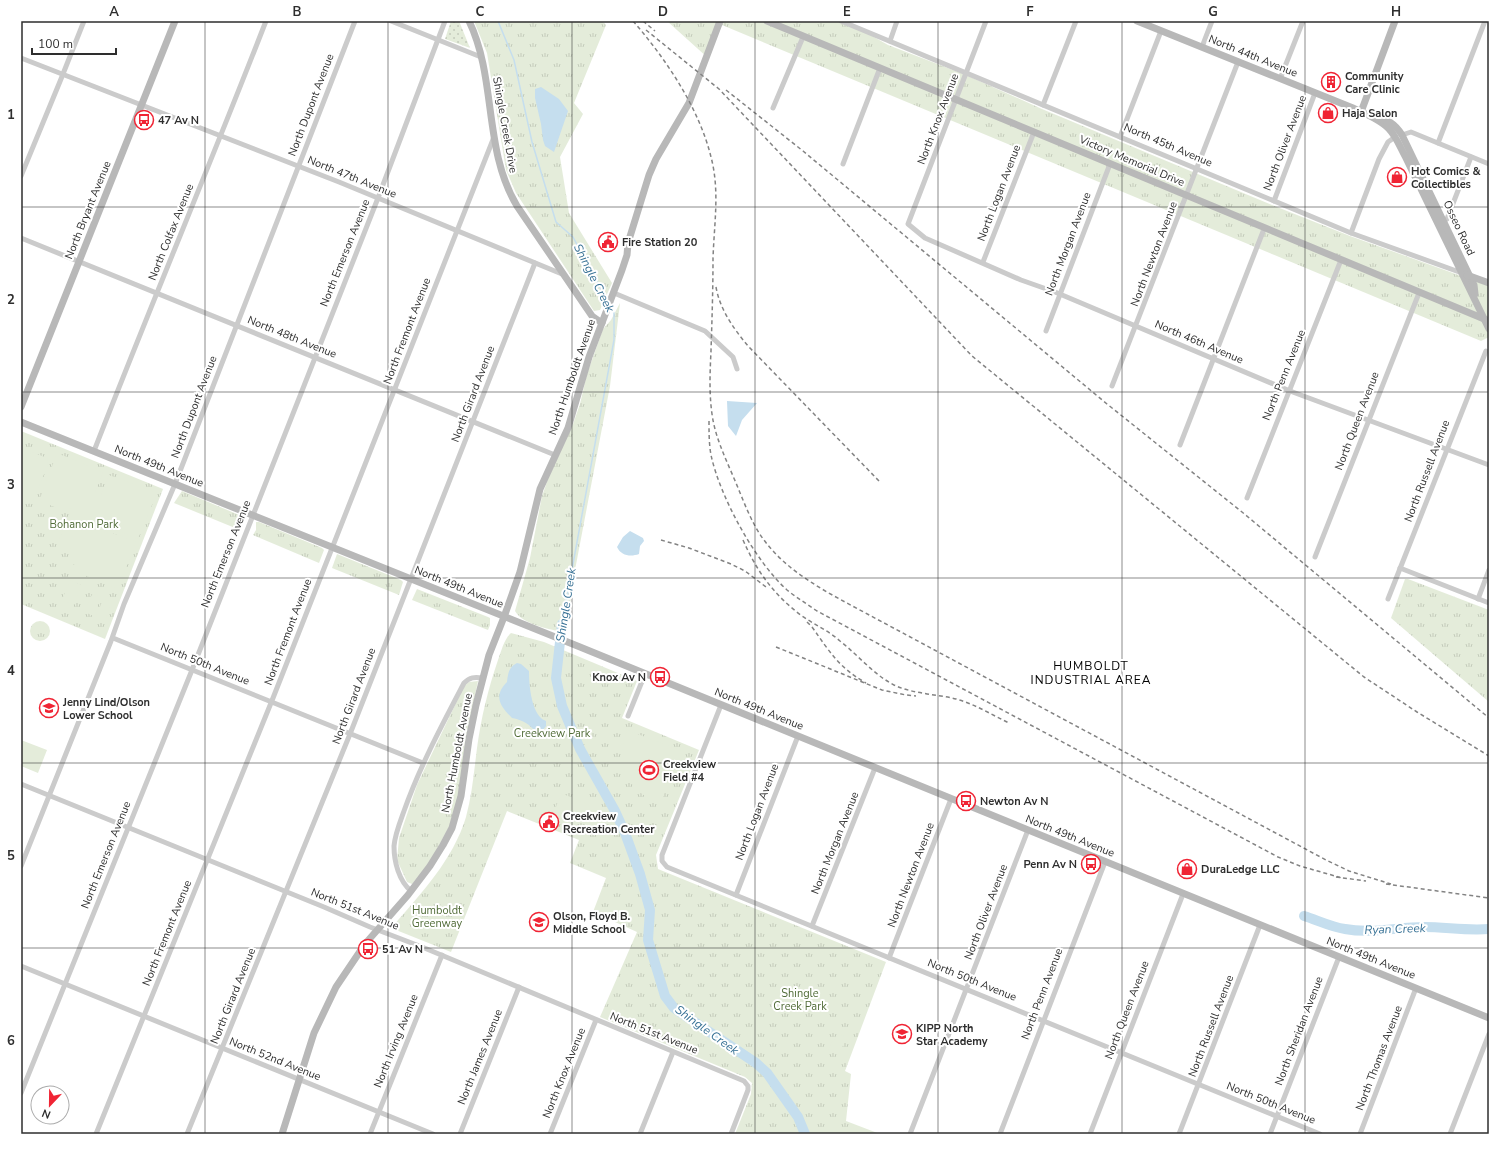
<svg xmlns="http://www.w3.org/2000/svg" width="1510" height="1155" font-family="'Nunito Sans',sans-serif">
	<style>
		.grass { fill: url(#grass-dots) }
		.park { fill: url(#park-tufts) }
		.garden { fill: #e4ecda }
		.water { fill: #c5deee }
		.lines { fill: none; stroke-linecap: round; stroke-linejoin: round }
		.stream { stroke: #c5deee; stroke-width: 1.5 }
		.river { stroke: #c5deee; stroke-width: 10 }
		.street { stroke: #cbcbcb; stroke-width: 5 }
		.secondary { stroke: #b8b8b8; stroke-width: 7 }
		.rail { stroke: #838383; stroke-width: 1.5; stroke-dasharray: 4 3; stroke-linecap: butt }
		.grid { fill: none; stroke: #2e2e2e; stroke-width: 1; stroke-opacity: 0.55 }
		.labels { text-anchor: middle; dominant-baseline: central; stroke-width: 4; stroke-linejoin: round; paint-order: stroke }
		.street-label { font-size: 11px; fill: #2e2e2e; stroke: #fff }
		.poi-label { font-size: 11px; font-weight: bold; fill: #2e2e2e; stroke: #fff; text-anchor: start }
		.park-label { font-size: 11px; fill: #516c38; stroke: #fff }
		.water-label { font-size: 12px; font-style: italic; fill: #377195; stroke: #fff }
		.neighbourhood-label { font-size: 12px; letter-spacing: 1px; fill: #000; stroke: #fff }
		.neatline { fill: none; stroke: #2e2e2e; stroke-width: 1.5 }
		.grid-label { font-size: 13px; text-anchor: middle; font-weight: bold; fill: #2e2e2e }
	</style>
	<defs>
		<pattern id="grass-dots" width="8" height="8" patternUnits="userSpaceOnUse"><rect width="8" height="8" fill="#e4ecda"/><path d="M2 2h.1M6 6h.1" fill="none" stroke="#c4cbbb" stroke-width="1.8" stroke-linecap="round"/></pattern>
		<pattern id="park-tufts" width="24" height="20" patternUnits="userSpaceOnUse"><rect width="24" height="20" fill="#e4ecda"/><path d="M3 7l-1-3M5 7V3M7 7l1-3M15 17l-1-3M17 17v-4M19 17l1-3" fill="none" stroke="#c4cbbb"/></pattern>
	</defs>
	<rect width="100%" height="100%" fill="#fff"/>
	<path class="grass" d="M451 21H459L470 48 445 39Z"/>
	<g class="park">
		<path d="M474 21H602L606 25 574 103 583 114 560 157 569 213 612 283 600 310 594 311 516 193 506 170 487 53Z"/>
		<path d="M667 21H839L860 29 888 45 966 75 1042 109 1272 205 1350 236 1489 286V337L1481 341 722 25 708 58Z"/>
		<path d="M620 303 610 386 575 570 566 633C550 629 523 625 515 611L530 558 542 496 548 479 573 424 580 404 587 374 603 329 611 320Z"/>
		<path d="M21 431 163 489 105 639 21 604Z"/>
		<path d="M182 491 244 517 245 518 240 530 174 503Z"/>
		<path d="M256 522H259L322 548 324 550 319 563 253 535 256 530Z"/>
		<path d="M337 554 401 580 403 582 399 595 332 568Z"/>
		<path d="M1405 579H1408L1489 610V702L1391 618Z"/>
		<path d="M417 589 488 617 490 618V625L488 630 412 600Z"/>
		<circle cx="40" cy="631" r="10"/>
		<path d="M511 633 544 642 637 681 622 718 699 750 656 855 658 869 886 962 845 1071 851 1074 846 1121 880 1134H735L751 1094 752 1083 745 1077 600 1017 637 932 593 912 606 878 570 863 579 840 507 811 451 952 396 930 394 927V925C422 892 453 860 466 817 472 795 474 772 477 748 481 718 488 689 498 660 501 652 504 639 511 633Z"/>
		<path d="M478 681 467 734 458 798 450 825 429 864 412 884 407 882 397 860 399 838 417 785 464 686 469 682Z"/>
	</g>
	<g class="garden">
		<path d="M32 452 47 458 48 465 33 500C30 506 26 504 21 502 21 489 18 458 32 452Z"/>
		<path d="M57 453 103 472 95 492 101 495 109 475 157 493 138 539 110 528 108 524 104 534 110 532 136 542 118 589 72 570 79 552 57 544 72 508 65 511 39 501Z"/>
		<path d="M70 580 82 585 74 605 62 600Z"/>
		<path d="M92 594 101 597 93 616 85 612Z"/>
		<path d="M103 599 112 602 105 621 96 617Z"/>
		<path d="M627 730 682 751 660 804C627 790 614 765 627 730Z"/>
		<path d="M21 740 47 750 38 773 21 766Z"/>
		<path d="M561 793 587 804 582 818 556 807Z"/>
		<path d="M838 1033 847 1038 838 1055 828 1049Z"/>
	</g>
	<g class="water">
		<path d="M541 87 559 99 568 111 554 152 545 146 543 140 541 124 535 98V89Z"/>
		<path d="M727 401 757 403 742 420 736 436 728 426Z"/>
		<path d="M630 531 643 538 644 541 640 546 639 554C631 557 621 556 617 547L623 537Z"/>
		<path d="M517 663 521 664 529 671C529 685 531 708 541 718 543 720 545 720 546 721V726L543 730 536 732C529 724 523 720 512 718 500 706 493 696 507 682 508 673 509 667 517 663Z"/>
	</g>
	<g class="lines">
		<g class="stream">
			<path d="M498 21 514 60 532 142 556 222 573 237 608 302"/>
			<path d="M562 624 614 340V313L611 307"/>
		</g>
		<g class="river">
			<path d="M562 624 556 678 562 706 580 749 615 811 625 833 640 874 650 910 648 940 665 996 674 1008 687 1017 756 1063 767 1073 798 1117 805 1134"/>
			<path d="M1304 916C1317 920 1331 927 1345 929 1372 934 1398 927 1424 927 1446 927 1467 931 1489 929"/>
		</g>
		<g class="street">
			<path d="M391 21 481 57"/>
			<path d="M841 21 1351 233 1462 273"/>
			<path d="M986 21 908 224 925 238 1021 280 1055 292 1290 391 1489 465"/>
			<path d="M890 41 897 21"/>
			<path d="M1202 47 1212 21"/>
			<path d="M21 58 339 182 562 274"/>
			<path d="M1280 79 1303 21"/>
			<path d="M1043 105 1076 21"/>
			<path d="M773 108 803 37"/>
			<path d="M1402 135 1411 132 1489 164"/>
			<path d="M1120 137 1161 31"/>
			<path d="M1438 143 1485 21"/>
			<path d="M843 164 880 68"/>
			<path d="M21 176 61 79 84 21"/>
			<path d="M1274 201 1315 93"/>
			<path d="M1443 221 1447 219 1471 157"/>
			<path d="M1351 233 1379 159 1388 142 1395 137"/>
			<path d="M21 238 555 455"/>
			<path d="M983 262 1034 132"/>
			<path d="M614 293 705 331 733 357 737 369"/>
			<path d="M1046 331 1110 164"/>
			<path d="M1112 386 1238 62"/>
			<path d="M1180 445 1264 229"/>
			<path d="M94 451C150 307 210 165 266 21"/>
			<path d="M1247 498 1341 260"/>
			<path d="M1315 557 1419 293"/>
			<path d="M1400 568 1489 603"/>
			<path d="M1388 599 1486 351"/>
			<path d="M1478 599 1489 570"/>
			<path d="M113 638 423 763"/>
			<path d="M721 705 662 855V861L667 867 1320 1134"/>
			<path d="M628 716 645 674"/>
			<path d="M21 784 324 907 370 927 422 947 744 1081 748 1086V1090L731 1134"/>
			<path d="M21 866 111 641 124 604 175 484 355 21"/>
			<path d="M411 891C399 881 394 862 394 846 395 834 400 822 404 811 420 766 442 725 464 683 470 677 474 677 483 678"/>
			<path d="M736 895 798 736"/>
			<path d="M812 926 875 768"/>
			<path d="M889 958 951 799"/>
			<path d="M21 966 433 1134"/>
			<path d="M21 1093 192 670 378 198 445 21"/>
			<path d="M96 1134 273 698 494 137"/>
			<path d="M187 1134 350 734 535 263"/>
			<path d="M370 1134 442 955"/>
			<path d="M460 1134 519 987"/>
			<path d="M550 1134 596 1020"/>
			<path d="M640 1134 673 1052"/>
			<path d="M910 1134 1028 830"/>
			<path d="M1000 1134 1105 862"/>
			<path d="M1090 1134 1183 894"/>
			<path d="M1179 1134 1260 925"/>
			<path d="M1270 1134 1339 957"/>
			<path d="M1360 1134 1416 988"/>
			<path d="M1450 1134 1489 1034"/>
		</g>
		<g class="secondary">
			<path d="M469 21C497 79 483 150 517 206L592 316 602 323"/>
			<path d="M767 21 1489 321"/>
			<path d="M1137 21 1353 108C1364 113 1381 120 1389 129 1396 136 1400 147 1405 156L1489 329"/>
			<path d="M1361 112 1395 21"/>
			<path d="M1375 118C1388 119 1395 124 1402 135L1474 285 1475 294"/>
			<path d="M1467 275 1489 283"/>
			<path d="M21 407 175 21"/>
			<path d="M21 422 580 647 1489 1018"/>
			<path d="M282 1134 314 1033 336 987 365 944 408 895 430 866 443 845 452 828 461 796 469 739 476 705 489 655 504 617 520 572 540 489 568 428 589 357 622 270 627 255 628 243 649 175 656 159 689 103 720 21"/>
		</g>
		<g class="rail">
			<path d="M633 21C666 59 699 108 711 157 720 191 714 224 713 259 713 289 712 320 711 351 710 372 709 393 712 414 715 436 724 455 733 476 740 492 746 509 754 524 773 561 810 583 845 602L1326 860 1349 871 1391 884"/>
			<path d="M643 21 655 31"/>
			<path d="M646 30 719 89 972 356 1364 677 1417 712 1489 756"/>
			<path d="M726 90 803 151 1107 404 1242 512 1489 718"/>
			<path d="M716 287C720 310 734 329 748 346L879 481"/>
			<path d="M709 421C709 433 709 444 711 455 720 497 755 561 787 590 797 598 807 604 817 611L1278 857 1300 866 1342 878"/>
			<path d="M661 540 689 548 731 564 745 571 766 587"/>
			<path d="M743 540C757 572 774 595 802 616 815 625 829 631 840 641 859 656 873 674 894 685 913 694 936 694 956 699 975 704 992 715 1009 723"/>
			<path d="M807 622 812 627C830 652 838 667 866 683"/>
			<path d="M776 647 882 690 906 695 916 696"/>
			<path d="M1336 877 1366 881"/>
			<path d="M1386 884 1489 898"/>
		</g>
	</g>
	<path class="grid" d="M205 21V1134M388 21V1134M572 21V1134M755 21V1134M938 21V1134M1122 21V1134M1305 21V1134M21 207H1489M21 392H1489M21 578H1489M21 763H1489M21 948H1489"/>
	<defs>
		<symbol id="building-ring" viewBox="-11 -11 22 22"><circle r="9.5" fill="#fff" stroke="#f02434" stroke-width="1.5"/><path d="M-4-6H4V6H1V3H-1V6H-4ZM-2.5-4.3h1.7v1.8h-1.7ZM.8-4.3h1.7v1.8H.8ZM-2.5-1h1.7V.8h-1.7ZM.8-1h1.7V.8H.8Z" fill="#f02434"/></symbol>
		<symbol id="shop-ring" viewBox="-11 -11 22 22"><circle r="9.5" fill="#fff" stroke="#f02434" stroke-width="1.5"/><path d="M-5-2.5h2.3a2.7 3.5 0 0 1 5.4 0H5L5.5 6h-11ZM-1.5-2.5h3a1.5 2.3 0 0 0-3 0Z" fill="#f02434"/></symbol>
		<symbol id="bus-ring" viewBox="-11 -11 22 22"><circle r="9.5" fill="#fff" stroke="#f02434" stroke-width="1.5"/><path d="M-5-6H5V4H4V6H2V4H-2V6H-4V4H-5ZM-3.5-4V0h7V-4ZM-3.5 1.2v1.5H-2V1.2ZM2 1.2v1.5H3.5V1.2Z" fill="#f02434"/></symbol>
		<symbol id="civic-ring" viewBox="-11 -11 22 22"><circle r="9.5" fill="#fff" stroke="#f02434" stroke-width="1.5"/><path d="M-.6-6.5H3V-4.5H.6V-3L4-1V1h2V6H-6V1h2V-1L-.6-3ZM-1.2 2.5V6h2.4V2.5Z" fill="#f02434"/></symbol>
		<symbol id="school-ring" viewBox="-11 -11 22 22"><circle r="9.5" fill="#fff" stroke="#f02434" stroke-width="1.5"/><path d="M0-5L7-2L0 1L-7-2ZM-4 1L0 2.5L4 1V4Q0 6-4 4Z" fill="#f02434"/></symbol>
		<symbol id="stadium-ring" viewBox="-11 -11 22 22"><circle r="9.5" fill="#fff" stroke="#f02434" stroke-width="1.5"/><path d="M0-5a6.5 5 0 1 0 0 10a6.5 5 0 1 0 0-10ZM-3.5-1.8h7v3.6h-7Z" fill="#f02434"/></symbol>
	</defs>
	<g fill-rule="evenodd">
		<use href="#building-ring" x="1320" y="71" width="22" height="22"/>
		<use href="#shop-ring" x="1317" y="102" width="22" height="22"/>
		<use href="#bus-ring" x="133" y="109" width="22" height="22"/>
		<use href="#shop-ring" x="1386" y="166" width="22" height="22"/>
		<use href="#civic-ring" x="597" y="231" width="22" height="22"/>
		<use href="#bus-ring" x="649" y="666" width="22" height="22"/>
		<use href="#school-ring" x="38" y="697" width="22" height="22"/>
		<use href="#stadium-ring" x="638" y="759" width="22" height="22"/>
		<use href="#bus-ring" x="955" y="790" width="22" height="22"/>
		<use href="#civic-ring" x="538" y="811" width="22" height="22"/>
		<use href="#bus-ring" x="1080" y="853" width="22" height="22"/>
		<use href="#shop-ring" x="1176" y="858" width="22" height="22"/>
		<use href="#school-ring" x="528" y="911" width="22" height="22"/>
		<use href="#bus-ring" x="357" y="938" width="22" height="22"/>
		<use href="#school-ring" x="891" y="1023" width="22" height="22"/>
	</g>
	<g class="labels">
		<g class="street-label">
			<text transform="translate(1253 56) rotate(22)">North 44th Avenue</text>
			<text transform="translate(311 105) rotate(-69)">North Dupont Avenue</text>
			<text transform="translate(938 119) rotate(-69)">North Knox Avenue</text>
			<text transform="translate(505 125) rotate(80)">Shingle Creek Drive</text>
			<text transform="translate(1285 143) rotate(-69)">North Oliver Avenue</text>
			<text transform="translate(1168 145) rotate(23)">North 45th Avenue</text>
			<text transform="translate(1132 161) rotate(23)">Victory Memorial Drive</text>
			<text transform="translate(352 177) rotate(22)">North 47th Avenue</text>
			<text transform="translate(999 193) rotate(-69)">North Logan Avenue</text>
			<text transform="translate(88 210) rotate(-68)">North Bryant Avenue</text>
			<text transform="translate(1459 228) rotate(65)">Osseo Road</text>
			<text transform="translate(171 232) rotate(-68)">North Colfax Avenue</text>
			<text transform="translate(1068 244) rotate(-69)">North Morgan Avenue</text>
			<text transform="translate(345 253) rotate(-68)">North Emerson Avenue</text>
			<text transform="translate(1154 254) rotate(-69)">North Newton Avenue</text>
			<text transform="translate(407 331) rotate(-69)">North Fremont Avenue</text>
			<text transform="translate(292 337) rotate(22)">North 48th Avenue</text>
			<text transform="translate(1199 342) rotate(23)">North 46th Avenue</text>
			<text transform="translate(1284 375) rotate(-68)">North Penn Avenue</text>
			<text transform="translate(572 377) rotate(-71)">North Humboldt Avenue</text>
			<text transform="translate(473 394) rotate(-69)">North Girard Avenue</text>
			<text transform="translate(194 407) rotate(-69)">North Dupont Avenue</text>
			<text transform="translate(1357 421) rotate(-69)">North Queen Avenue</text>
			<text transform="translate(159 466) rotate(22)">North 49th Avenue</text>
			<text transform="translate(1427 471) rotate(-69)">North Russell Avenue</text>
			<text transform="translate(226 554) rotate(-68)">North Emerson Avenue</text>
			<text transform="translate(459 587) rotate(22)">North 49th Avenue</text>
			<text transform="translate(288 632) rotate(-69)">North Fremont Avenue</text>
			<text transform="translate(205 664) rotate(22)">North 50th Avenue</text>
			<text transform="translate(354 696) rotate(-69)">North Girard Avenue</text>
			<text transform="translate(759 709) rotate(22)">North 49th Avenue</text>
			<text transform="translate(457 753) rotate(-79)">North Humboldt Avenue</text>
			<text transform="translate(757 812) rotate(-69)">North Logan Avenue</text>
			<text transform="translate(1070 836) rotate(22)">North 49th Avenue</text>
			<text transform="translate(835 843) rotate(-68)">North Morgan Avenue</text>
			<text transform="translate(106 855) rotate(-68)">North Emerson Avenue</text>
			<text transform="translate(911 875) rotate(-69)">North Newton Avenue</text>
			<text transform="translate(355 909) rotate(22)">North 51st Avenue</text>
			<text transform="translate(986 912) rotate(-69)">North Oliver Avenue</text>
			<text transform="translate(167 933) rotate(-68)">North Fremont Avenue</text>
			<text transform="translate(1371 958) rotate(22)">North 49th Avenue</text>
			<text transform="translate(972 980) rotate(22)">North 50th Avenue</text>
			<text transform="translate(1042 994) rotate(-69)">North Penn Avenue</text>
			<text transform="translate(233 996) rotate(-68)">North Girard Avenue</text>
			<text transform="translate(1127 1010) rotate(-69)">North Queen Avenue</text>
			<text transform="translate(1211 1026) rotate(-69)">North Russell Avenue</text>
			<text transform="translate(1299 1031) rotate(-69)">North Sheridan Avenue</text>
			<text transform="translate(654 1033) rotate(22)">North 51st Avenue</text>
			<text transform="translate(396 1041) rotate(-68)">North Irving Avenue</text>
			<text transform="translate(480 1057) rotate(-68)">North James Avenue</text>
			<text transform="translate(1379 1058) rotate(-69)">North Thomas Avenue</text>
			<text transform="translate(275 1059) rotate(22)">North 52nd Avenue</text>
			<text transform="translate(564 1073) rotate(-68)">North Knox Avenue</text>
			<text transform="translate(1271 1103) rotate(22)">North 50th Avenue</text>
		</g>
		<g class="poi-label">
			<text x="1345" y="76">Community<tspan x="1345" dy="13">Care Clinic</tspan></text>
			<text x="1342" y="113">Haja Salon</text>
			<text x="158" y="120">47 Av N</text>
			<text x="1411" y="171">Hot Comics &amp;<tspan x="1411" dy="13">Collectibles</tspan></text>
			<text x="622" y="242">Fire Station 20</text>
			<text x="646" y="677" text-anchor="end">Knox Av N</text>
			<text x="63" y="702">Jenny Lind/Olson<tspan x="63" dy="13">Lower School</tspan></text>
			<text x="663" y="764">Creekview<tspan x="663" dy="13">Field #4</tspan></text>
			<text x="980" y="801">Newton Av N</text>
			<text x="563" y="816">Creekview<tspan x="563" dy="13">Recreation Center</tspan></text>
			<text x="1077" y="864" text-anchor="end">Penn Av N</text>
			<text x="1201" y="869">DuraLedge LLC</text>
			<text x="553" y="916">Olson, Floyd B.<tspan x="553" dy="13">Middle School</tspan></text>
			<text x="382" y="949">51 Av N</text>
			<text x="916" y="1028">KIPP North<tspan x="916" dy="13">Star Academy</tspan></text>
		</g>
		<g class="park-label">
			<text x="84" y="524">Bohanon Park</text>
			<text x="552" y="733">Creekview Park</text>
			<text x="437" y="910">Humboldt<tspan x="437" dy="13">Greenway</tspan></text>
			<text x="800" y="993">Shingle<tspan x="800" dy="13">Creek Park</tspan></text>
		</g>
		<g class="water-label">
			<text transform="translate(594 278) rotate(63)">Shingle Creek</text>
			<text transform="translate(566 605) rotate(-81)">Shingle Creek</text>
			<text transform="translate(1395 929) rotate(-2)">Ryan Creek</text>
			<text transform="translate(707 1030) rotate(36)">Shingle Creek</text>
		</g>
		<g class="neighbourhood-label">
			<text x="1091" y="666">HUMBOLDT<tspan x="1091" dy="14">INDUSTRIAL AREA</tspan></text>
		</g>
	</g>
	<rect width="1510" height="1155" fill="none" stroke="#ffffff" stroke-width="44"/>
	<g transform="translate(50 1105) rotate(202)"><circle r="19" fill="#ffffff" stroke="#ababab"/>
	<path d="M0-3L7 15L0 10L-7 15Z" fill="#f02434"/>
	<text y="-6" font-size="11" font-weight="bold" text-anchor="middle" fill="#2e2e2e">N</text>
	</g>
	<path d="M32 48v6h84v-6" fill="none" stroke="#2e2e2e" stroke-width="2"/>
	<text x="38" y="48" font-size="12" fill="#2e2e2e" stroke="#ffffff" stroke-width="3" paint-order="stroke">100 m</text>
	<rect x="22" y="22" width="1466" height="1111" class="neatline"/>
	<g class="grid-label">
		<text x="114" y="16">A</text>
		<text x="297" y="16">B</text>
		<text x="480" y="16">C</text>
		<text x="663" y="16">D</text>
		<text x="847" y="16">E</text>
		<text x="1030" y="16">F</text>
		<text x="1213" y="16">G</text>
		<text x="1396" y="16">H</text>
		<text x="11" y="119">1</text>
		<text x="11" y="304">2</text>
		<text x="11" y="489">3</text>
		<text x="11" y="675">4</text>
		<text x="11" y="860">5</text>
		<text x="11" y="1045">6</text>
	</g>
</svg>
